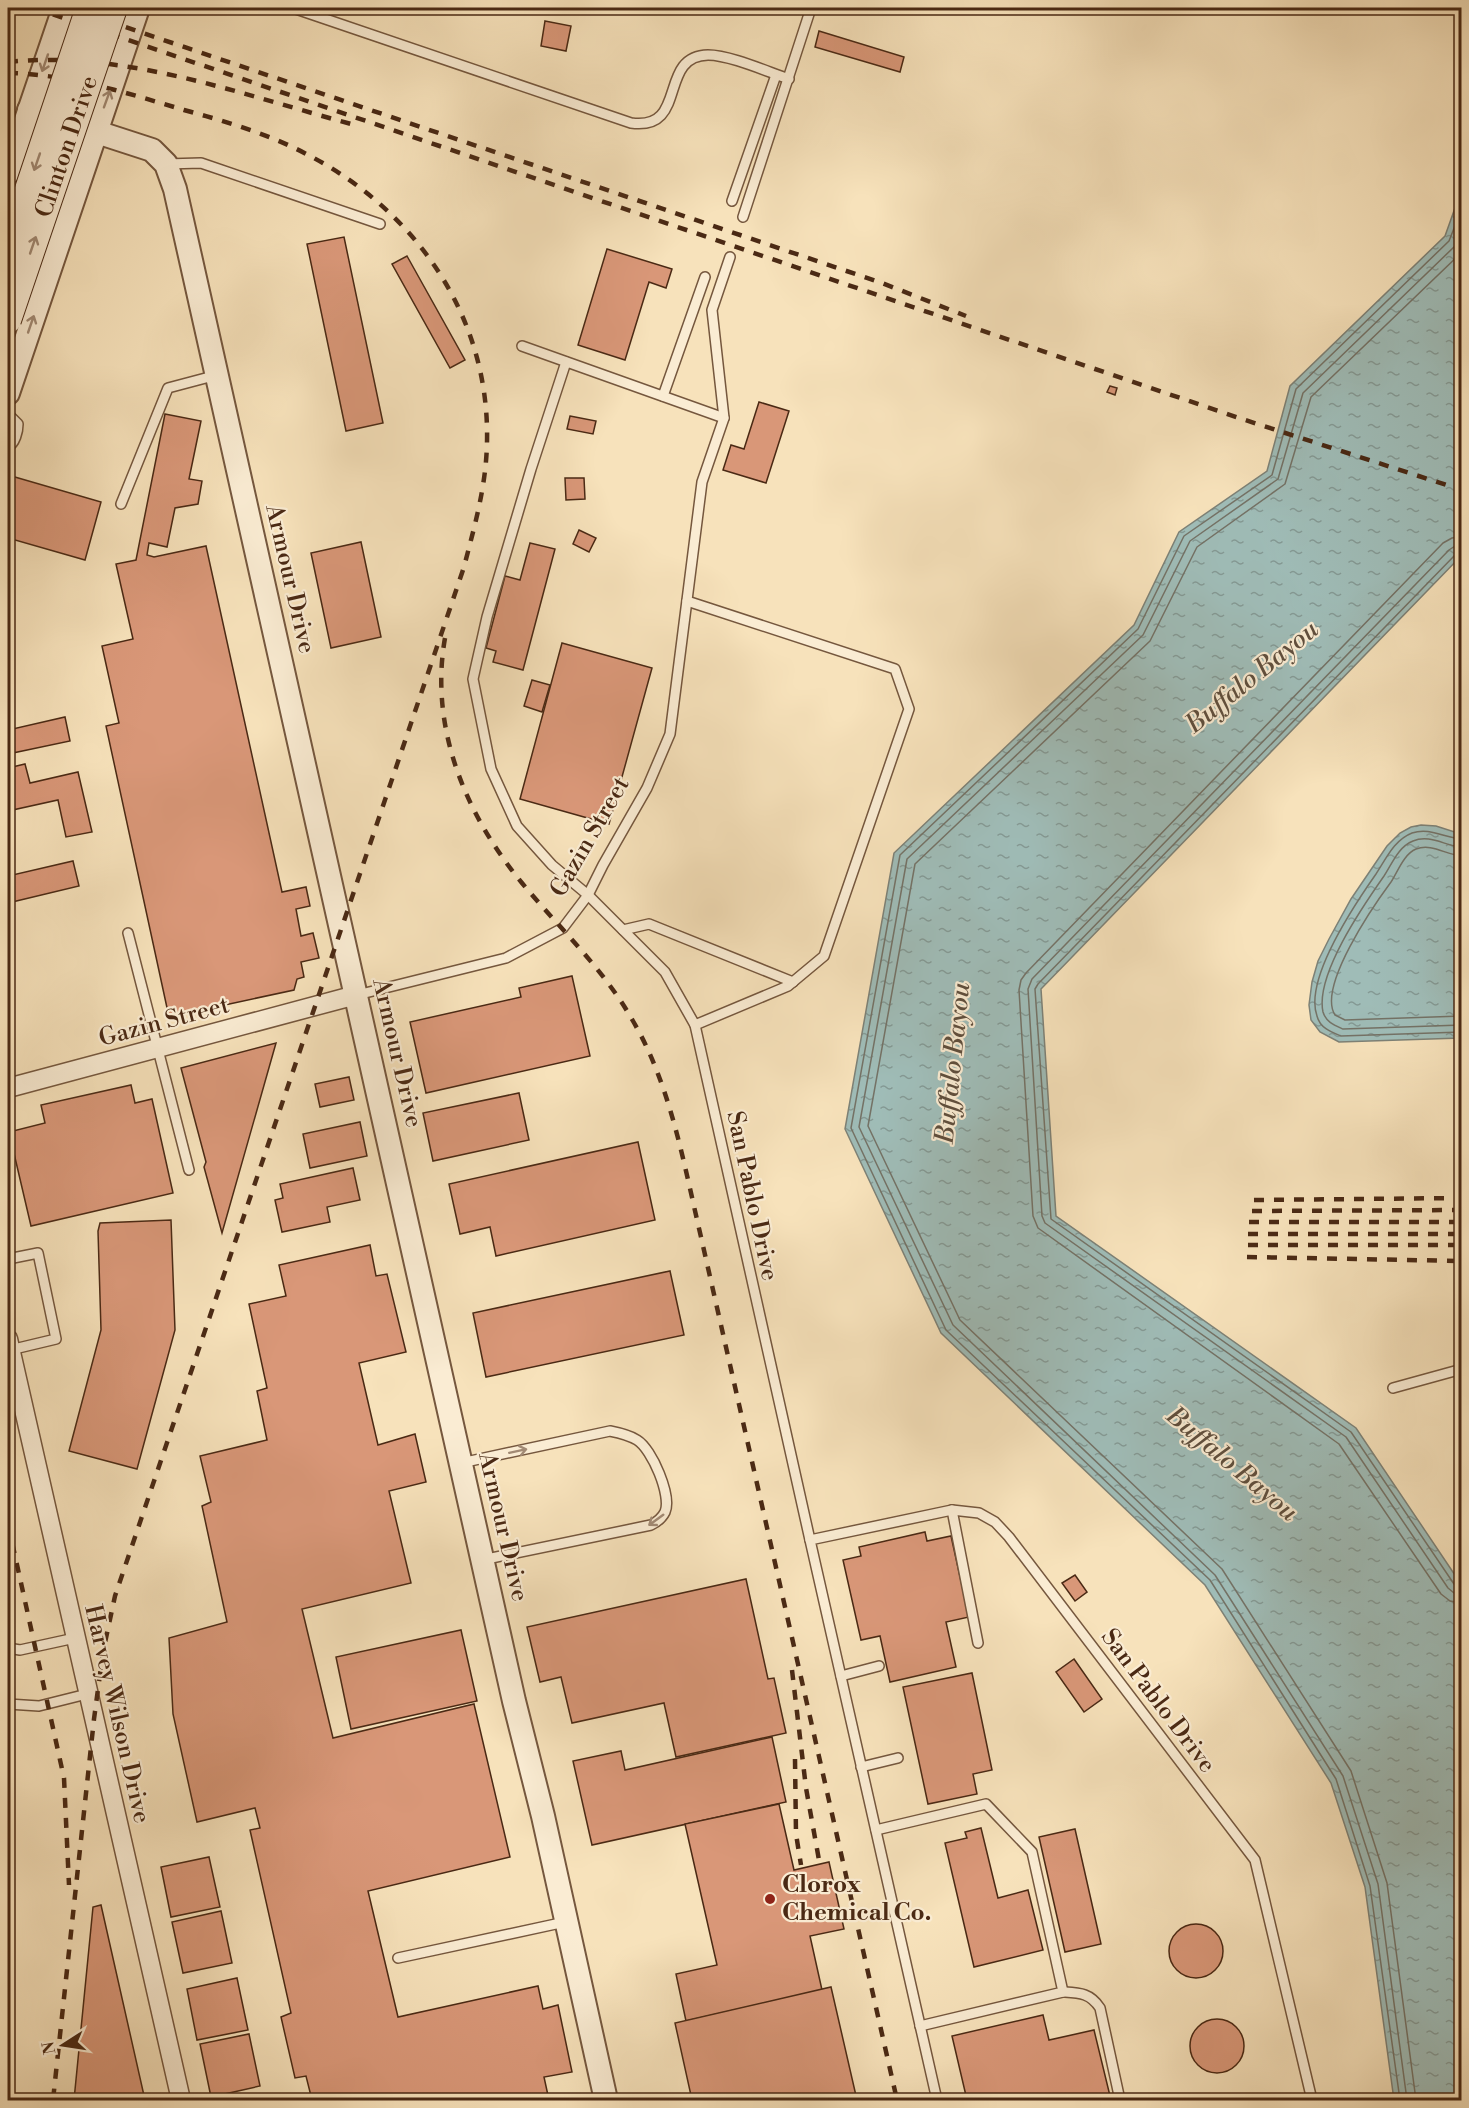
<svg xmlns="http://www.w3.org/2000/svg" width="1469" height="2108" font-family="'Libre Bodoni',serif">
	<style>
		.water { fill: url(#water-ripples); stroke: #7d8176; stroke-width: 1.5 }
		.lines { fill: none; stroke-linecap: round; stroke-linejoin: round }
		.shore { stroke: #747266; stroke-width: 1.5 }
		.building { fill: #d99778; stroke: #4a2914; stroke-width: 1.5 }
		.service-casing { stroke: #75573e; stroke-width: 12 }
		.minor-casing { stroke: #75573e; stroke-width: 21 }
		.tertiary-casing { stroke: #75573e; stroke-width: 26 }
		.service { stroke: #faecd3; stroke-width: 9 }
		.minor { stroke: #faecd3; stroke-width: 18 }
		.tertiary { stroke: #faecd3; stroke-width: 22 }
		.rail { stroke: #4a2914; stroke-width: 4.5; stroke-dasharray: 10 10; stroke-linecap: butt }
		.secondary-bridge-casing { stroke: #4a2914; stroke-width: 28; stroke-linecap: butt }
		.secondary-bridge { stroke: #faecd3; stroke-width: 26 }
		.oneway { stroke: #a28a74 }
		.poi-dot { fill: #8f2418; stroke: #faecd3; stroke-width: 2 }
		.labels { text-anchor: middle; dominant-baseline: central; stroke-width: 4.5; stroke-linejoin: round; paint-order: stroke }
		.street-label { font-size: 24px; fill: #4a2914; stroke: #faecd3 }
		.poi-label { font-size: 24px; font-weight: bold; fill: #4a2914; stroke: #faecd3; text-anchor: start }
		.water-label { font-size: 26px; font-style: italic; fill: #5f4e3d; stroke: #faecd3 }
	</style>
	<defs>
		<pattern id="water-ripples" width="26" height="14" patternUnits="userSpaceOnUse" patternTransform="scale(1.5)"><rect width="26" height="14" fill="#9fbcb7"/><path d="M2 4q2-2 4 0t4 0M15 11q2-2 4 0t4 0" fill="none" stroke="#849994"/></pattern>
	</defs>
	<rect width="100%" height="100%" fill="#f7e2bb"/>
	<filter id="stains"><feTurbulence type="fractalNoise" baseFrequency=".00333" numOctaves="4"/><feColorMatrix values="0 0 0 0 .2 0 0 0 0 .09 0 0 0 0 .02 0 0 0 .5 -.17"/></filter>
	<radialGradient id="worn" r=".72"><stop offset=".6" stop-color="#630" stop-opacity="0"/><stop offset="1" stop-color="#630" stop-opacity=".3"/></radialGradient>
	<g class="water">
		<path d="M1461 191V556L1041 989 1056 1216 1356 1428 1461 1584V2100H1394L1365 1887 1331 1783 1205 1585 941 1333 845 1129 894 853 1134 625 1179 532 1267 471 1290 386 1445 236Z"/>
		<path d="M1421 825 1436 826 1461 834V1038L1339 1042 1320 1032 1311 1020 1309 1005 1312 982 1318 961 1329 939 1351 899 1387 846 1400 833 1411 827Z"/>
	</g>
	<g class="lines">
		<g class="shore">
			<path d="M1462 536 1452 538 1443 543 1026 973 1021 980 1019 990 1033 1216 1038 1228 1339 1444 1441 1594 1450 1601 1462 1603"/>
			<path d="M1462 545 1455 546 1449 550 1032 979 1028 989 1042 1216 1045 1223 1346 1437 1448 1588 1454 1593 1462 1594"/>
			<path d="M1462 553 1455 555 1038 984 1035 989 1051 1219 1351 1432 1454 1584 1462 1586"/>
			<path d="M1462 839C1444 838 1430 827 1412 833 1394 840 1386 859 1376 874 1355 904 1304 980 1317 1016 1320 1028 1331 1032 1341 1036L1462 1032"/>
			<path d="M1462 847C1445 846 1430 834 1413 841 1398 847 1392 864 1384 876 1363 906 1315 975 1323 1012 1326 1022 1334 1025 1343 1029L1462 1025"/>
			<path d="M1462 856C1446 855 1432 843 1416 849 1404 854 1398 871 1391 882 1374 905 1317 987 1335 1015L1345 1020 1462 1016"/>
			<path d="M1400 2100 1370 1886 1336 1779 1210 1580 946 1330 851 1128 900 855 1138 629 1184 536 1272 475 1296 389 1449 241 1462 208"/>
			<path d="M1407 2100 1378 1884 1343 1776 1215 1575 953 1325 859 1127 907 859 1143 635 1190 541 1278 479 1303 393 1455 246 1462 231"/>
			<path d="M1416 2100 1387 1883 1351 1771 1222 1569 960 1320 868 1126 915 864 1150 641 1197 547 1285 484 1311 397 1462 252"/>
		</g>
	</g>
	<g class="building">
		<path d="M545 21 571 26 566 51 541 46Z"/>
		<path d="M819 31 904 57 900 72 815 47Z"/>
		<path d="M344 237 383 423 346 431 307 244Z"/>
		<path d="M607 249 672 269 666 288 649 282 625 360 578 345Z"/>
		<path d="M407 256 465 360 450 368 392 264Z"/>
		<path d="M1110 386 1117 388 1115 395 1107 392Z"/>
		<path d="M759 402 789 411 766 483 723 470 731 445 744 449Z"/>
		<path d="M165 414 201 421 189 479 202 481 198 504 175 508 167 547 149 543 147 555 154 557 206 546 282 892 306 887 310 906 296 909 301 936 313 933 319 958 301 962 304 977 297 979 294 990 169 1017 106 726 119 723 102 646 133 639 116 564 136 560Z"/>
		<path d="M570 416 596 421 593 434 567 429Z"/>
		<path d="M8 475 101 502 85 560 8 538Z"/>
		<path d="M565 478H584L585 499 566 500Z"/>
		<path d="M579 530 596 538 589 552 573 544Z"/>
		<path d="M361 542 381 637 331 648 311 553Z"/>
		<path d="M530 543 555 549 523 670 493 662 496 651 486 648 505 576 520 580Z"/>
		<path d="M562 643 652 668 609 824 520 799Z"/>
		<path d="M532 680 550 685 542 712 524 706Z"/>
		<path d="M65 717 70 741 8 754V730Z"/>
		<path d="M25 764 30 783 78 772 92 832 66 837 58 800 8 811V768Z"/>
		<path d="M73 861 79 886 8 903V876Z"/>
		<path d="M572 976 590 1056 426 1093 410 1022 521 997 519 988Z"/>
		<path d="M276 1043 222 1233 204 1167 206 1162 181 1068Z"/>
		<path d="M349 1077 354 1100 320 1107 315 1084Z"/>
		<path d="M131 1085 135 1103 152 1099 173 1193 31 1226 9 1132 45 1123 41 1105Z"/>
		<path d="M519 1093 529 1140 433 1161 423 1113Z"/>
		<path d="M360 1122 367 1156 310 1168 303 1134Z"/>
		<path d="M638 1142 655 1220 496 1256 490 1227 460 1234 449 1184Z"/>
		<path d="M353 1168 360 1200 327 1207 330 1222 282 1232 275 1200 283 1198 280 1184Z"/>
		<path d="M171 1220 175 1330 137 1469 69 1451 101 1330 98 1231 100 1223Z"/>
		<path d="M370 1245 376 1276 387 1274 406 1352 359 1363 378 1445 415 1434 426 1482 389 1491 411 1583 302 1609 333 1738 474 1704 510 1857 368 1891 398 2017 538 1986 543 2009 558 2005 572 2072 544 2077 549 2100H312L306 2076 295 2078 281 2017 291 2013 250 1830 260 1828 255 1808 197 1822 173 1714 169 1638 227 1622 202 1506 211 1502 200 1456 267 1440 257 1391 267 1388 249 1304 286 1296 279 1265Z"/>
		<path d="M670 1271 684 1335 486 1377 473 1313Z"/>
		<path d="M925 1532 927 1541 951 1536 969 1617 946 1622 956 1667 890 1682 880 1636 861 1640 843 1560 861 1556 859 1547Z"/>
		<path d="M8 1565 12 1586 8 1587Z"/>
		<path d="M1075 1575 1087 1592 1075 1601 1062 1583Z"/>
		<path d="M746 1579 768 1679 774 1678 786 1733 676 1757 664 1703 572 1723 561 1677 540 1682 527 1627Z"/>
		<path d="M461 1630 477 1701 351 1729 336 1657Z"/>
		<path d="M1074 1659 1102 1699 1084 1712 1056 1672Z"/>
		<path d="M972 1673 992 1770 973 1774 977 1794 928 1804 903 1687Z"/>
		<path d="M772 1737 786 1802 592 1845 573 1761 621 1751 625 1770Z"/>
		<path d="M779 1804 794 1870 829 1862 844 1929 810 1936 822 1990 686 2021 676 1974 717 1965 685 1824Z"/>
		<path d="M981 1828 998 1898 1028 1890 1043 1950 974 1967 945 1843 967 1838 965 1832Z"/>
		<path d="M1075 1829 1101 1944 1065 1952 1039 1837Z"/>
		<path d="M209 1857 220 1907 171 1917 161 1867Z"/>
		<path d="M101 1905 145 2100H77L78 2098 74 2100 93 1907Z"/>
		<path d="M221 1911 232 1963 183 1973 172 1922Z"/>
		<circle cx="1196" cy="1951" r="27"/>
		<path d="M237 1978 248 2030 197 2040 187 1989Z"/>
		<path d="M831 1987 857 2100H692L675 2023Z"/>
		<path d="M1043 2015 1049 2040 1094 2030 1111 2100H967L952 2036Z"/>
		<circle cx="1217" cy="2046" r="27"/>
		<path d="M249 2034 260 2086 211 2097 200 2044Z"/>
	</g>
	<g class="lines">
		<defs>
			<g id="service">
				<path d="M293 8 631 123C689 131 657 56 708 55 730 55 768 72 789 79"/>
				<path d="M166 164 201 163 380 224"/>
				<path d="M732 201 776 75"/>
				<path d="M743 217 811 8"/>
				<path d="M522 346 724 418"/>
				<path d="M566 362 531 469 487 617 473 679 491 769 517 826 552 865 588 895 665 972 695 1025 810 1540"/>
				<path d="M663 396 705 277"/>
				<path d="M8 414 18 424C18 432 15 443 8 447"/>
				<path d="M121 504 168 388 217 375"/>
				<path d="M687 601 895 669 909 709 824 956 788 986 695 1025"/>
				<path d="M623 930 649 924 793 982"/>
				<path d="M128 933 189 1170"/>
				<path d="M357 995 506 958 563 928 588 895 603 865 647 788 670 734 702 482 724 418 712 310 730 257"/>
				<path d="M8 1259 38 1253 56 1339 10 1350"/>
				<path d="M1393 1388 1462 1369"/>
				<path d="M461 1463 610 1431C620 1433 629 1435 637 1440 652 1449 672 1496 665 1512 662 1518 657 1522 651 1525L482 1560"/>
				<path d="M952 1510 978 1643"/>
				<path d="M8 1648 20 1650 75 1638"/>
				<path d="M841 1676 879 1666"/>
				<path d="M8 1704 39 1706 87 1694"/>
				<path d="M861 1767 898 1758"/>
				<path d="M876 1830 986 1804 1032 1852 1063 1992 920 2026"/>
				<path d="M398 1958 565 1922"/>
				<path d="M1063 1992C1080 1993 1090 1993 1100 2008L1120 2100"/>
				<path d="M937 2100 810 1540 952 1510 979 1513 995 1522 1009 1537 1255 1860 1312 2100"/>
			</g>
			<g id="minor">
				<path d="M8 1088 356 995"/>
				<path d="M8 1339 181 2100"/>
			</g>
			<g id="tertiary">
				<path d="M29 110 152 150 166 164 175 189 514 1701 543 1816 606 2100"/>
				<path d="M8 173 64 8"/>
				<path d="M8 393 138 8"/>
			</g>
		</defs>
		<use href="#service" class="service-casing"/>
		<use href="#minor" class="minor-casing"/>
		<use href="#tertiary" class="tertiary-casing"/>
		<use href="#service" class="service"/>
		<use href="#minor" class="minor"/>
		<use href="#tertiary" class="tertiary"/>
		<g class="rail">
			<path d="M34 8 1242 419 1462 490"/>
			<path d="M69 8 882 283 966 316"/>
			<path d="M8 62C124 50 240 94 351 124"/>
			<path d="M8 73C68 74 127 93 184 110 228 122 272 135 312 157 424 217 497 330 486 461 483 497 473 532 464 567L115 1596 103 1652 94 1719 53 2100"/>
			<path d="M445 638C429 728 466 815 522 883 560 929 603 968 633 1021 671 1086 684 1165 701 1237L897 2100"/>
			<path d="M1254 1200 1462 1198"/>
			<path d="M1252 1211 1462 1210"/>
			<path d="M1249 1222H1462"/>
			<path d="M1248 1234H1462"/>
			<path d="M1248 1245H1462"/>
			<path d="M1247 1257 1462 1261"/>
			<path d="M8 1524 64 1778 69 1885"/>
			<path d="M792 1670 806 1788 819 1860"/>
			<path d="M795 1759 796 1834 801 1865"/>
		</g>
		<defs>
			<g id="secondary-bridge">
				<path d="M8 249 89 8"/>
				<path id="s1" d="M8 320 114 8"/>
			</g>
		</defs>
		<use href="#secondary-bridge" class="secondary-bridge-casing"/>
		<use href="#secondary-bridge" class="secondary-bridge"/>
	</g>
	<defs><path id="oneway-shaft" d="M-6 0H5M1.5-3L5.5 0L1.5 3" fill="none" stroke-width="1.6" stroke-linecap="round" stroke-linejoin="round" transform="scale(1.5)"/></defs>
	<g class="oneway">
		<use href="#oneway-shaft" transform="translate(45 63) rotate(109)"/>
		<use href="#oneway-shaft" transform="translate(107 99) rotate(-70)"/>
		<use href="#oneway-shaft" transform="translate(37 162) rotate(109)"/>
		<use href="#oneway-shaft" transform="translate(33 245) rotate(-71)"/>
		<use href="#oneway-shaft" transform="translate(31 324) rotate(-71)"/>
		<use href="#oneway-shaft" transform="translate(518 1451) rotate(-12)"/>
		<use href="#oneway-shaft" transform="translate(656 1520) rotate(144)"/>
	</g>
	<circle class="poi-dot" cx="770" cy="1899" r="6"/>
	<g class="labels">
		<g class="street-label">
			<text stroke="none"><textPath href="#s1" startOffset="183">Clinton Drive</textPath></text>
			<text transform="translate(290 579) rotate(77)">Armour Drive</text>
			<text transform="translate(590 837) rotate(-60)">Gazin Street</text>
			<text transform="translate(164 1022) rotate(-15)">Gazin Street</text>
			<text transform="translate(397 1053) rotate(77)">Armour Drive</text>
			<text transform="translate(752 1196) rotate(78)">San Pablo Drive</text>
			<text transform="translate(503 1527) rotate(77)">Armour Drive</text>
			<text transform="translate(1158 1701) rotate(53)">San Pablo Drive</text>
			<text transform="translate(117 1714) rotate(77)">Harvey Wilson Drive</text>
		</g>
		<g class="poi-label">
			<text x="782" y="1885">Clorox<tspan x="782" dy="28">Chemical Co.</tspan></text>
		</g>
		<g class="water-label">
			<text transform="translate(1252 677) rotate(-39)">Buffalo Bayou</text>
			<text transform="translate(953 1063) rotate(-84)">Buffalo Bayou</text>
			<text transform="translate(1232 1464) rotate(40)">Buffalo Bayou</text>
		</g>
	</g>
	<rect width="1469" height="2108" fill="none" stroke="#f7e2bb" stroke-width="30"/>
	<rect x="9" y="9" width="1451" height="2090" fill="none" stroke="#4a2914" stroke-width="3"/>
	<rect x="15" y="15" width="1439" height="2078" fill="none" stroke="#4a2914" stroke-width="1.5"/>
	<g transform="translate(63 2045) rotate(258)" stroke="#faecd3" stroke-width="4.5" paint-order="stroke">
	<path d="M0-4.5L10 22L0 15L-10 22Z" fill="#4a2914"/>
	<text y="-9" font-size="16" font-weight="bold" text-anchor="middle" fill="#4a2914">N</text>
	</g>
	<rect width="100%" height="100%" filter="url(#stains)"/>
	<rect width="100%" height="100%" fill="url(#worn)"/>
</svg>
